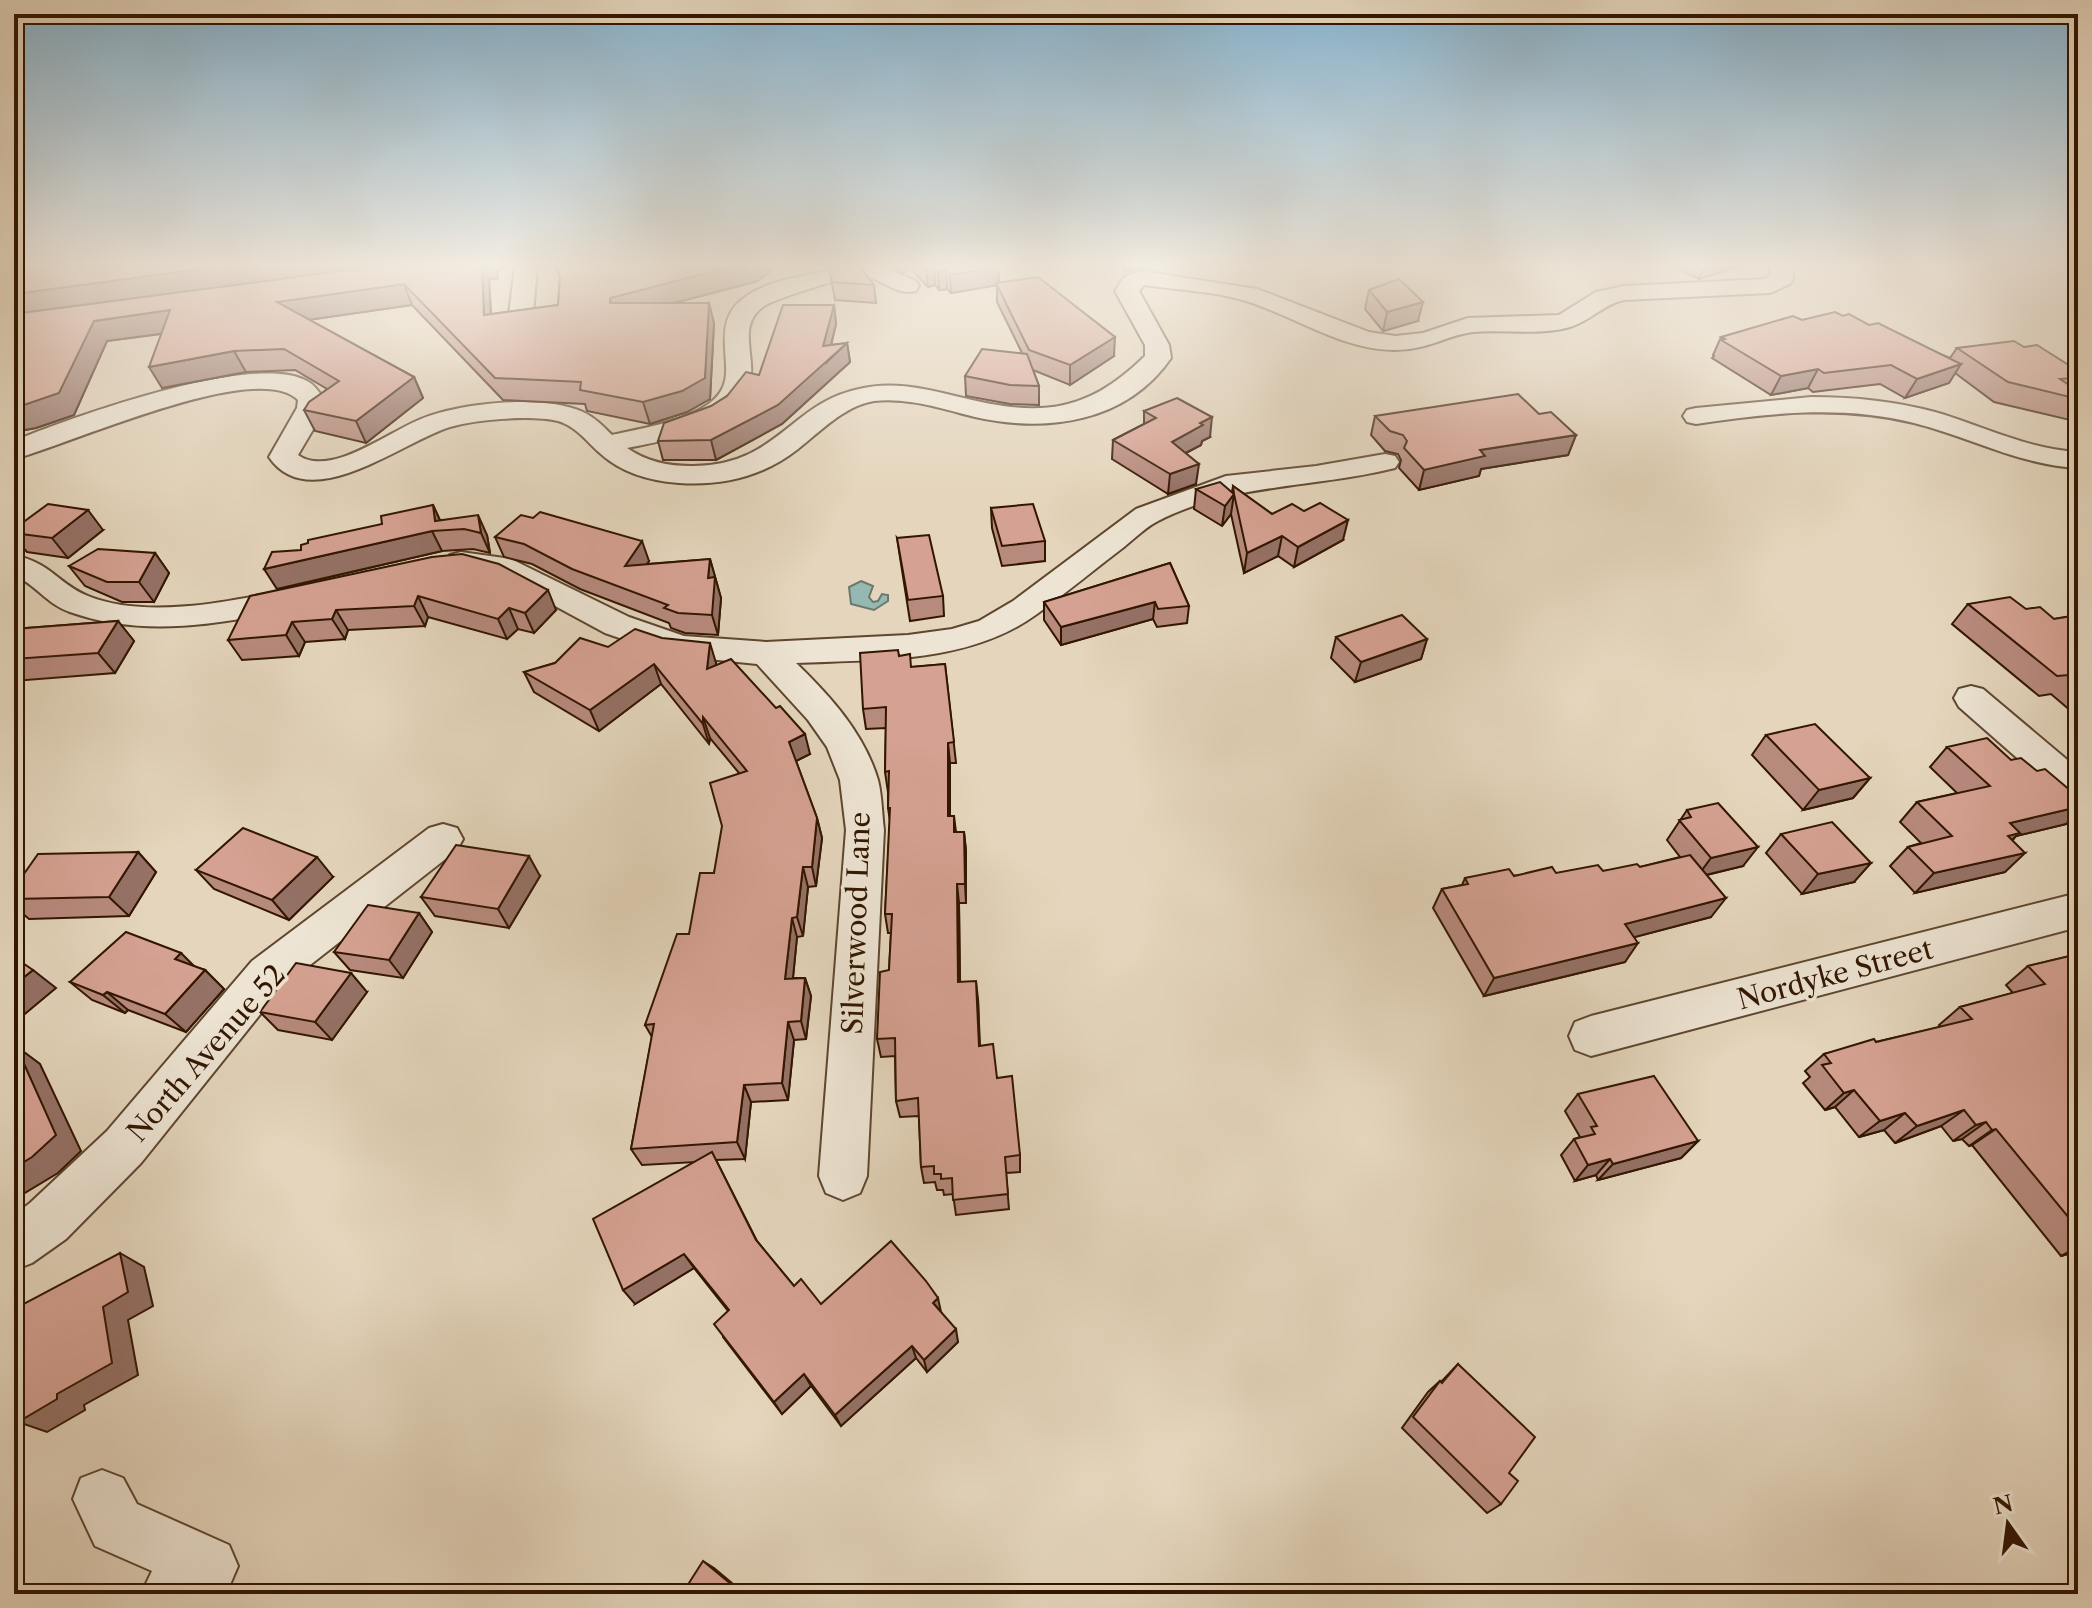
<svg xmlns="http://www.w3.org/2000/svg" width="2092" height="1608" font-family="'Libre Caslon Text',serif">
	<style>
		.water { fill: #95b8b3; stroke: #6d776b; stroke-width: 2 }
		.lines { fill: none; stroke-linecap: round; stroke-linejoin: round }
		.minor-casing { stroke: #5e462f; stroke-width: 4 }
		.minor { fill: #ede4d3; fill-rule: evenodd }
		.wall { fill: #b78a7e; stroke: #321600; stroke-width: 2 }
		.shaded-wall { fill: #957166; stroke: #321600; stroke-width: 2 }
		.building { fill: #d5a192; stroke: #321600; stroke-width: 2 }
		.labels { text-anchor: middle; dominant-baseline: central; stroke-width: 7; stroke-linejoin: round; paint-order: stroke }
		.street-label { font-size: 28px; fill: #321600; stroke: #ede4d3 }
	</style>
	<rect width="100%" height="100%" fill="#e4d5bc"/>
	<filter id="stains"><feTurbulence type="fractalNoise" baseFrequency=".0025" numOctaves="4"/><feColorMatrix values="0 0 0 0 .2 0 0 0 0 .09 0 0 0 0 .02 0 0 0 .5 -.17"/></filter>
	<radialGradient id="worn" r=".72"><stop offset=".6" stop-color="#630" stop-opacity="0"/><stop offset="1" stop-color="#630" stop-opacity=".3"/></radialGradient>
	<path class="water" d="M861 581 873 586 869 597 873 602 878 601 882 594 888 595V601L874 610 851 604 849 587Z"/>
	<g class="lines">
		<defs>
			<g id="minor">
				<path d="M515 267H537L533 314 529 319H513L509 314Z"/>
				<path d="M843 267H881L916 281 919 286 916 291C896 296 883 279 864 276 852 274 776 298 764 306 735 326 758 358 749 386 735 431 666 440 627 448 647 462 668 466 691 466 777 467 790 403 859 389 891 381 923 388 955 396 1035 416 1083 417 1145 356V345L1115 291 1124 277 1141 271 1257 289 1369 332 1395 336 1423 333 1468 318 1559 315 1596 292 1624 286 1765 279 1770 276V267H1792L1793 279 1790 284 1770 293 1624 300C1604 304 1590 321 1570 327 1538 336 1505 329 1473 332 1447 335 1428 350 1396 350 1344 351 1295 316 1246 301 1214 291 1177 290 1144 285L1139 291 1169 345 1171 358C1126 423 1046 433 975 417 943 409 908 397 874 401 844 406 821 431 798 449 764 476 722 486 679 483 651 481 622 473 601 454 588 443 576 426 558 421 531 415 477 419 450 427 403 441 310 517 269 457L297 408 298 400C258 358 66 446 14 459V441C70 418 254 351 307 381 314 384 320 393 324 399L321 416 298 455C330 478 388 432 421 419 461 403 543 394 583 412 594 417 603 426 612 435 642 428 707 419 722 389 729 376 725 360 725 346 724 332 725 318 735 306 762 277 808 278 843 267Z"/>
				<path d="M1811 397C1853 397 1894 401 1935 412 1983 426 2027 449 2078 452V468C2019 465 1970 437 1914 423 1843 405 1768 413 1696 424L1687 422 1683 416 1687 410 1696 408Z"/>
				<path d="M1385 454 1395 456 1399 462 1395 468C1316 488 1231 483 1158 521 1146 527 1135 538 1124 547 1095 569 1066 593 1037 614 968 664 877 659 796 663 830 696 864 733 878 780 882 796 882 814 884 830L867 1176 860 1193 843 1200 826 1193 819 1176 846 830 840 780 827 747 808 720 757 664 669 655 605 633 509 581 495 575 450 569 446 562 450 555 461 552 511 559 629 617 684 636 766 642 908 635 952 629 979 621 1013 601 1136 509 1226 476 1316 466Z"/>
				<path d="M14 555C53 564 58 584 88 596 148 620 234 601 295 588L306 591 311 598 306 605 295 608C221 624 143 638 70 612 48 605 35 584 14 575Z"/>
				<path d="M1971 686 1983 689 2078 769V804L2065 800 1959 707 1954 698 1959 689Z"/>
				<path d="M443 824 457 828 463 839 457 850 282 987 141 1163 66 1239 32 1263 14 1270V1215L30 1203 107 1131 252 961 429 828Z"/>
				<path d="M2078 893V927L1591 1056 1575 1050 1569 1036 1575 1022 1591 1016Z"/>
				<path d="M102 1470 123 1478 137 1504 229 1545 238 1566 229 1587 221 1594H141L152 1571 95 1546 73 1499 81 1478Z"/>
			</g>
		</defs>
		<use href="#minor" class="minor-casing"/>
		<use href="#minor" class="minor"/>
	</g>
	<g class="wall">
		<path d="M14 267H504V269L497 270 498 278 489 279 491 314 558 305 560 279 556 267 758 281 674 303 714 323 710 399 687 412 650 424 587 411 585 404 503 400 412 305 308 320 414 377 423 398 366 443 315 431 304 410 327 389 295 370 246 372 162 388 161 334 107 341 74 415 36 428 14 432Z"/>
		<path d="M895 267H908L904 273 896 270Z"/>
		<path d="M909 267H998L999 283 1114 356 1070 385 1033 370 1039 386V405L1010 404 966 396 965 376 1022 353 997 302V285L951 293 947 289 939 290 935 285 928 287Z"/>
		<path d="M1674 267H1738L1699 279Z"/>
		<path d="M829 268 874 285 876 303 835 300Z"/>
		<path d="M1369 290 1418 321 1383 331 1365 309Z"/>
		<path d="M834 305 836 324 831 345 847 343 850 362 782 424 716 460H663L658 441 759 375Z"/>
		<path d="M1843 316 1869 325 1950 358 1957 348 2024 347 2078 371V379L2072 387 2078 391V416L2074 421 1994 402 1955 373 1949 383 1905 398 1880 384 1813 392 1808 388 1771 395 1712 358 1714 356 1713 355 1721 337 1802 320Z"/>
		<path d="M1144 411 1210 437 1202 441 1201 445 1186 453 1196 484 1168 494 1112 459 1113 440 1144 424Z"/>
		<path d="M1539 414 1576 435 1568 455 1481 469 1479 476 1419 490 1399 468 1401 460 1398 454 1385 451 1371 435 1375 416Z"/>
		<path d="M1233 486 1272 514 1343 540 1294 567 1278 556 1244 573 1231 514 1222 526 1194 509 1196 489 1232 492Z"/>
		<path d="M433 505 440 520 487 535 490 553 473 549 442 551 277 589 382 524Z"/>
		<path d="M991 508 1045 541V561L1002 566 992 528Z"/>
		<path d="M533 518 649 561 647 564 710 559 721 598 718 635 685 633 671 628 669 623 580 589 532 564 504 557 495 537Z"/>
		<path d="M14 529 103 530 68 558 27 552 14 537Z"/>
		<path d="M897 538 943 596 944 616 910 621Z"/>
		<path d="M155 553 169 573 154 602H122L85 586 69 566Z"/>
		<path d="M432 557 556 610 534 633 518 629 507 639 428 617 425 626 348 630 345 639 305 642 299 656 242 660 228 640Z"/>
		<path d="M1170 563 1189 606 1187 623 1157 627 1153 619 1061 645 1044 620V602Z"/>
		<path d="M1968 604 2026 609 2054 619 2078 615V717L2051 694 2039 696 1952 624Z"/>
		<path d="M118 621 134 641 115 673 14 681V629Z"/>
		<path d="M1336 637 1427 639 1421 659 1355 682 1331 658Z"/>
		<path d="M608 647 716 663 715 666 810 754 796 761 817 818 822 838 816 886 808 887 803 936 797 937 793 978H805L811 996 806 1039 794 1040 788 1100 751 1102 745 1159 716 1160 757 1241 794 1286 821 1304 941 1312 958 1342 927 1372 916 1358 841 1426 811 1386 782 1414 723 1337 728 1311 694 1268 635 1304 695 1162 642 1165 631 1149 652 1037 645 1025 689 934 714 873 739 773 710 738 709 744 661 684 599 731 534 692 524 672Z"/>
		<path d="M899 655 911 667 945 664 956 763H950V816H954L956 832H964L966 851V903H959L960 981 978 999 980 1046 997 1078 1020 1155V1172L1006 1173 1009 1209 956 1215 953 1194 944 1195 943 1190H937L935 1182 924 1183 921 1167 919 1116 900 1117 896 1101 895 1056 881 1057 877 1039 889 970 891 933H888L885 914 890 821 888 808V792L885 772 886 728 866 729 863 709Z"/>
		<path d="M1766 735 1870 778 1853 798 1803 810 1752 755Z"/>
		<path d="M1947 747 2066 824 2016 836 2013 840 2005 872 1915 893 1890 866 1908 847 1921 843 1900 822 1917 802 1957 793 1930 767Z"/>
		<path d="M1687 810 1743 866 1707 875 1711 917 1634 937 1625 962 1484 996 1433 908 1442 889 1462 885 1465 878 1603 871 1640 867 1680 857 1667 840Z"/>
		<path d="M1781 834 1854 882 1802 894 1766 853Z"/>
		<path d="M138 852 156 872 129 916 29 919 14 906V888Z"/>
		<path d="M196 870 333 877 289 920 214 889Z"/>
		<path d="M540 876 509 928 435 916 421 897Z"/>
		<path d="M419 913 432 932 403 978 350 970 334 952Z"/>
		<path d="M2078 954V1091L2076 1093 2078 1095V1251L2061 1256 1972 1145 1969 1146 1962 1139 1953 1141 1941 1126 1895 1143 1884 1130 1859 1137 1835 1107 1825 1110 1803 1083 1810 1077 1805 1071 1824 1054 1941 1027 1939 1025 1960 1007 2013 993 2006 985 2028 966Z"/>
		<path d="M195 967 205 970 224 989 186 1032 128 1010 125 1013 92 1000 70 982Z"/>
		<path d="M367 992 332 1040 278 1030 260 1012Z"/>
		<path d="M1578 1094 1698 1141 1681 1158 1598 1180 1596 1175 1575 1181 1561 1155 1574 1139 1580 1137 1565 1111Z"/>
		<path d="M1458 1364 1509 1473 1501 1504 1487 1513 1402 1428 1428 1392 1440 1381 1441 1382Z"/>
	</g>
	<g class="shaded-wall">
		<path d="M216 267H373L14 316V294Z"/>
		<path d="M482 267H504V269L497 270 498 278 489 279 492 336 484 315Z"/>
		<path d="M730 267H776L758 281 616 318V323L610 298Z"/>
		<path d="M934 267 935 285 928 287 926 269Z"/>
		<path d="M998 267 999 285 951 293 950 275Z"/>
		<path d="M1124 267H1149L1124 272Z"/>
		<path d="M1704 267H1738L1699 279Z"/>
		<path d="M946 270 947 289 939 290 938 272Z"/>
		<path d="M404 284 412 305 287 323 277 302Z"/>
		<path d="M1423 302 1418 321 1383 331 1387 312Z"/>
		<path d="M709 303 714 323 710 399 687 412 650 424 643 402Z"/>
		<path d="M834 305 836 324 827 362 847 343 850 362 782 424 716 460 711 440 823 346Z"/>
		<path d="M170 310 182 331 107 341 74 415 36 428 14 432V408L94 321Z"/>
		<path d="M1115 337 1114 356 1070 385V365Z"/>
		<path d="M234 351 246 372 162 388 149 367Z"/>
		<path d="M1961 364 1949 383 1905 398 1917 379Z"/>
		<path d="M1818 369 1808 388 1771 395 1781 376Z"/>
		<path d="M414 377 423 398 366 443 356 421Z"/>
		<path d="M1212 417 1210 437 1202 441 1201 445 1170 461 1172 442 1200 423Z"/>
		<path d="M1576 435 1568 455 1481 469 1479 476 1419 490 1424 470 1480 450Z"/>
		<path d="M1199 464 1196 484 1168 494 1170 474Z"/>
		<path d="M1234 494 1231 514 1222 526 1225 506Z"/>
		<path d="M433 505 442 525 435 521Z"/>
		<path d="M88 510 103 530 68 558 52 538Z"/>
		<path d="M478 515 487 535 490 553 481 533Z"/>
		<path d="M1348 520 1343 540 1294 567 1298 547Z"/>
		<path d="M432 531 442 551 277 589 264 569Z"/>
		<path d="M1282 536 1278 556 1244 573 1247 553Z"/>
		<path d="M642 541 649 561 632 586 625 566Z"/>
		<path d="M155 553 169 573 154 602 139 582Z"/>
		<path d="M710 559 721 598 718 635 712 615 708 578Z"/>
		<path d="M548 590 556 610 534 633 525 613Z"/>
		<path d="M418 596 428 617 425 626 414 606Z"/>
		<path d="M1155 602 1153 619 1061 645V627Z"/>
		<path d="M509 608 518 629 507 639 498 619Z"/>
		<path d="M336 610 348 630 345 639 332 619Z"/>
		<path d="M118 621 134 641 115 673 98 653Z"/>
		<path d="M292 622 305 642 299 656 286 635Z"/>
		<path d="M1427 639 1421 659 1355 682 1361 662Z"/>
		<path d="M710 643 716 663 713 689 707 669Z"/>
		<path d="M654 664 661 684 599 731 590 710Z"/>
		<path d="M703 717 710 738 709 744 703 724Z"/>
		<path d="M805 734 810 754 794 762 789 742Z"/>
		<path d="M948 743 950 763V836L948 816Z"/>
		<path d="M1870 778 1853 798 1803 810 1819 790Z"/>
		<path d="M2078 807V813L2066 824 2016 836 2000 852 2010 823Z"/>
		<path d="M817 818 822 838 816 886 812 867Z"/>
		<path d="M964 832 966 851V903L965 884Z"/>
		<path d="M1758 847 1743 866 1697 877 1711 858Z"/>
		<path d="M138 852 156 872 129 916 109 897Z"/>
		<path d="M2025 853 2005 872 1915 893 1934 873Z"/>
		<path d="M529 856 540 876 509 928 498 909Z"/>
		<path d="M317 857 333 877 289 920 272 900Z"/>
		<path d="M1871 863 1854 882 1802 894 1818 874Z"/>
		<path d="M803 867 808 887 803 936 797 917Z"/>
		<path d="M957 884 959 903 960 1000 958 982Z"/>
		<path d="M1726 898 1711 917 1612 943 1625 924Z"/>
		<path d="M419 913 432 932 403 978 389 960Z"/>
		<path d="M792 918 797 937 791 997 785 979Z"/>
		<path d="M1638 943 1625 962 1484 996 1494 978Z"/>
		<path d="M181 953 200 972 175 959Z"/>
		<path d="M33 970 56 988 14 1023V985Z"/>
		<path d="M205 970 224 989 186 1032 165 1014Z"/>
		<path d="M351 973 367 992 332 1040 315 1022Z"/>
		<path d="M805 978 811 996 806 1039 801 1021Z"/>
		<path d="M976 981 978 999 980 1064 979 1046Z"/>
		<path d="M107 992 128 1010 125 1013 103 995Z"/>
		<path d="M788 1022 794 1040 788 1100 782 1083Z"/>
		<path d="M16 1046 40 1064 81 1151 58 1173 18 1197 14 1195Z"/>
		<path d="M744 1085 751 1102 745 1159 737 1142Z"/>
		<path d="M1854 1090 1835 1107 1825 1110 1844 1093Z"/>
		<path d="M1964 1110 1941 1126 1895 1143 1917 1126Z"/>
		<path d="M1905 1113 1884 1130 1859 1137 1880 1121Z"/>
		<path d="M1986 1122 1962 1139 1953 1141 1976 1125Z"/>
		<path d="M1996 1129 1972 1145 1969 1146 1992 1130Z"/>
		<path d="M1698 1141 1681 1158 1598 1180 1613 1164Z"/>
		<path d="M1610 1159 1596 1175 1575 1181 1588 1165Z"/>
		<path d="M2078 1247V1251L2061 1256Z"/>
		<path d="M120 1253 144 1267 153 1306 128 1320 138 1375 84 1405 85 1410 47 1432 18 1422 57 1394 103 1307Z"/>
		<path d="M684 1254 694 1268 635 1304 623 1290Z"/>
		<path d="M938 1298 941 1312 933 1303Z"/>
		<path d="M956 1329 958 1342 927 1372 924 1360Z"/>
		<path d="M912 1346 916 1358 841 1426 835 1415Z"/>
		<path d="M804 1374 811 1386 782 1414 774 1402Z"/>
		<path d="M703 1561 714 1568 745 1594H743Z"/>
	</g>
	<g class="building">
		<path d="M14 267H216L14 294Z"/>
		<path d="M371 267H482L484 315 558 305 560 277 557 267H730L610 298V303H709L705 378 682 391 643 402 580 390 581 382 495 378 404 284 277 302 414 377 356 421 304 410 309 402 339 381 284 349 234 351 149 367 170 310 94 321 59 393 21 406 14 408V314Z"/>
		<path d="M829 267H860L874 285 832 282Z"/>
		<path d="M925 267H998L950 275 946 270 938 272 934 267 926 269Z"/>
		<path d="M1038 277 1115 337 1070 365 1029 350 996 283Z"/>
		<path d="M1399 279 1423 302 1387 312 1369 290Z"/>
		<path d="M783 305H834L823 346 847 343 778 405 711 440 658 441 664 423 711 406 727 396 746 372 759 375Z"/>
		<path d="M1835 312 1843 316 1849 314 1869 325 1878 323 1961 364 1917 379 1891 365 1824 373 1818 369 1781 376 1721 340 1725 339 1721 337 1793 316 1802 320Z"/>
		<path d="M2014 341 2024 347 2037 345 2078 371V374L2069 375 2074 378 2060 379 2078 391V399L2008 382 1957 348Z"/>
		<path d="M982 349 1027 354 1039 386 1010 385 965 376Z"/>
		<path d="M1518 394 1539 414 1551 412 1576 435 1480 450 1485 456 1424 470 1404 448 1407 441 1403 435 1390 431 1375 416Z"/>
		<path d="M1177 398 1212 417 1200 423 1203 425 1172 442 1199 464 1170 474 1113 440 1156 418 1144 411Z"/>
		<path d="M1220 482 1234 494 1233 486 1272 514 1292 504 1304 511 1320 503 1348 520 1298 547 1282 536 1247 553 1234 494 1225 506 1196 489Z"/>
		<path d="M48 504 88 510 52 538 14 533V529Z"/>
		<path d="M1033 504 1045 541 1002 546 991 508Z"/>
		<path d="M433 505 435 521 478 515 481 533 464 529 432 531 264 569 272 552 301 550V545L308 543V540L382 524 381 516Z"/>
		<path d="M540 512 642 541 625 566 710 559 708 578 715 577 712 615 678 613 664 608 668 605 572 569 524 544 495 537 521 515 533 518Z"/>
		<path d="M929 535 943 596 908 600 897 538Z"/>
		<path d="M98 549 155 553 139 582H107L69 566Z"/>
		<path d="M462 554 499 564 548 590 525 613 509 608 498 619 418 596 414 606 336 610 332 619 292 622 286 635 228 640 250 596 432 557Z"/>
		<path d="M1170 563 1189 606 1158 609 1155 602 1061 627 1044 602Z"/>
		<path d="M2010 597 2026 609 2040 607 2054 619 2078 615V682L2069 675 2057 676 1968 604Z"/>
		<path d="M1402 615 1427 639 1361 662 1336 637Z"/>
		<path d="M118 621 98 653 14 659V629Z"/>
		<path d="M635 629 662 638 710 643 707 669 731 659 776 708 780 706 805 734 789 742 817 818 812 867H803L797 917 792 918 785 979 805 978 801 1021 788 1022 782 1083 744 1085 737 1142 631 1149 654 1024 645 1025 677 934H689L700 873H714L722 826 710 783 747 771 703 717V724L654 664 590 710 524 672 555 663 580 638 608 647Z"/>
		<path d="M898 650 899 656 910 654 911 667 945 664 954 742 948 743V816H954V832H964L965 884H957L958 982 976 981 979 1046 993 1044 997 1078 1012 1076 1020 1155 1005 1157 1008 1194 953 1200 952 1178 941 1179V1174H934V1166L921 1167 918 1098 896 1101 895 1038 877 1039 880 972 889 970 892 914H885L890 808H888L889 771 885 772 886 707 863 709 860 653Z"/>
		<path d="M1815 724 1870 778 1819 790 1766 735Z"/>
		<path d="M1987 738 2011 760 2021 758 2037 771 2045 769 2078 797V807L2010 823 2020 833 2008 836 2025 853 1934 873 1908 847 1952 836 1917 802 1990 786 1947 747Z"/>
		<path d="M1718 803 1758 847 1711 858 1679 820 1691 817 1687 810Z"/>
		<path d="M1832 822 1871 863 1818 874 1781 834Z"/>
		<path d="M243 828 317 857 272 900 196 870Z"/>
		<path d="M456 845 529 856 498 909 421 897Z"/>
		<path d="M138 852 109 897 14 899V888L38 854Z"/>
		<path d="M1690 855 1726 898 1625 924 1638 943 1494 978 1442 889 1468 884 1465 878 1509 869 1514 876 1552 867 1556 873 1598 865 1603 871 1637 864 1640 867Z"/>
		<path d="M368 905 419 913 389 960 334 952Z"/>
		<path d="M126 932 181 953 175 959 205 970 165 1014 107 992 103 995 70 982Z"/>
		<path d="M2078 954V1048H2076L2078 1050V1076H2077L2078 1078V1088L2073 1089 2078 1095V1148L2074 1150 2078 1154V1229L1996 1129 1992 1130 1986 1122 1976 1125 1964 1110 1917 1126 1905 1113 1880 1121 1854 1090 1844 1093 1822 1065 1831 1063 1824 1054 1874 1039 1876 1042 1972 1019 1960 1007 2045 984 2028 966Z"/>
		<path d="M14 957 33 970 14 985Z"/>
		<path d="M296 963 351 973 315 1022 260 1012Z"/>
		<path d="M16 1046 56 1135 32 1157 14 1168V1047Z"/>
		<path d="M1654 1076 1698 1141 1613 1164 1610 1159 1588 1165 1574 1139 1595 1134 1591 1127 1597 1126 1578 1094Z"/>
		<path d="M712 1152 756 1240 794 1286 801 1279 821 1304 891 1241 926 1281 938 1298 933 1303 956 1329 924 1360 912 1346 835 1415 804 1374 774 1402 714 1324 729 1310 684 1254 623 1290 593 1219Z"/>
		<path d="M120 1253 128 1292 103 1307 112 1363 57 1394V1399L18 1422 14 1387V1309Z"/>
		<path d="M1458 1364 1535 1437 1509 1473 1518 1481 1501 1504 1413 1417 1440 1381 1442 1383Z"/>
		<path d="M703 1561 743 1594H682Z"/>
	</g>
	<linearGradient id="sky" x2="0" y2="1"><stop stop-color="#87b6d3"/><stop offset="0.54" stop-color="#f3ece1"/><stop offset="1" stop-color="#f3ece1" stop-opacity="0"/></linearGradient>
	<rect width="2092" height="492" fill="url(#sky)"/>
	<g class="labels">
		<g class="street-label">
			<text transform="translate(856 923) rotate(-88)">Silverwood Lane</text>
			<text transform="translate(1835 974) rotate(-15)">Nordyke Street</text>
			<text transform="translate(206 1053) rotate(-49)">North Avenue 52</text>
		</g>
	</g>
	<rect width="2092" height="1608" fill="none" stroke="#e4d5bc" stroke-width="48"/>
	<rect x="16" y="16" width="2060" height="1576" fill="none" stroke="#321600" stroke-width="4"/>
	<rect x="24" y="24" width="2044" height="1560" fill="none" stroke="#321600" stroke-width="2"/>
	<g transform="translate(2008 1524) rotate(346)" stroke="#ede4d3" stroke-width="6" paint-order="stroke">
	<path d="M0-6L14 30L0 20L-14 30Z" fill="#321600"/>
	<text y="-12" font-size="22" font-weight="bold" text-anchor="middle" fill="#321600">N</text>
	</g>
	<rect width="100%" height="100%" filter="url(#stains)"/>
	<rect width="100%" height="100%" fill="url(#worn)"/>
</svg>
